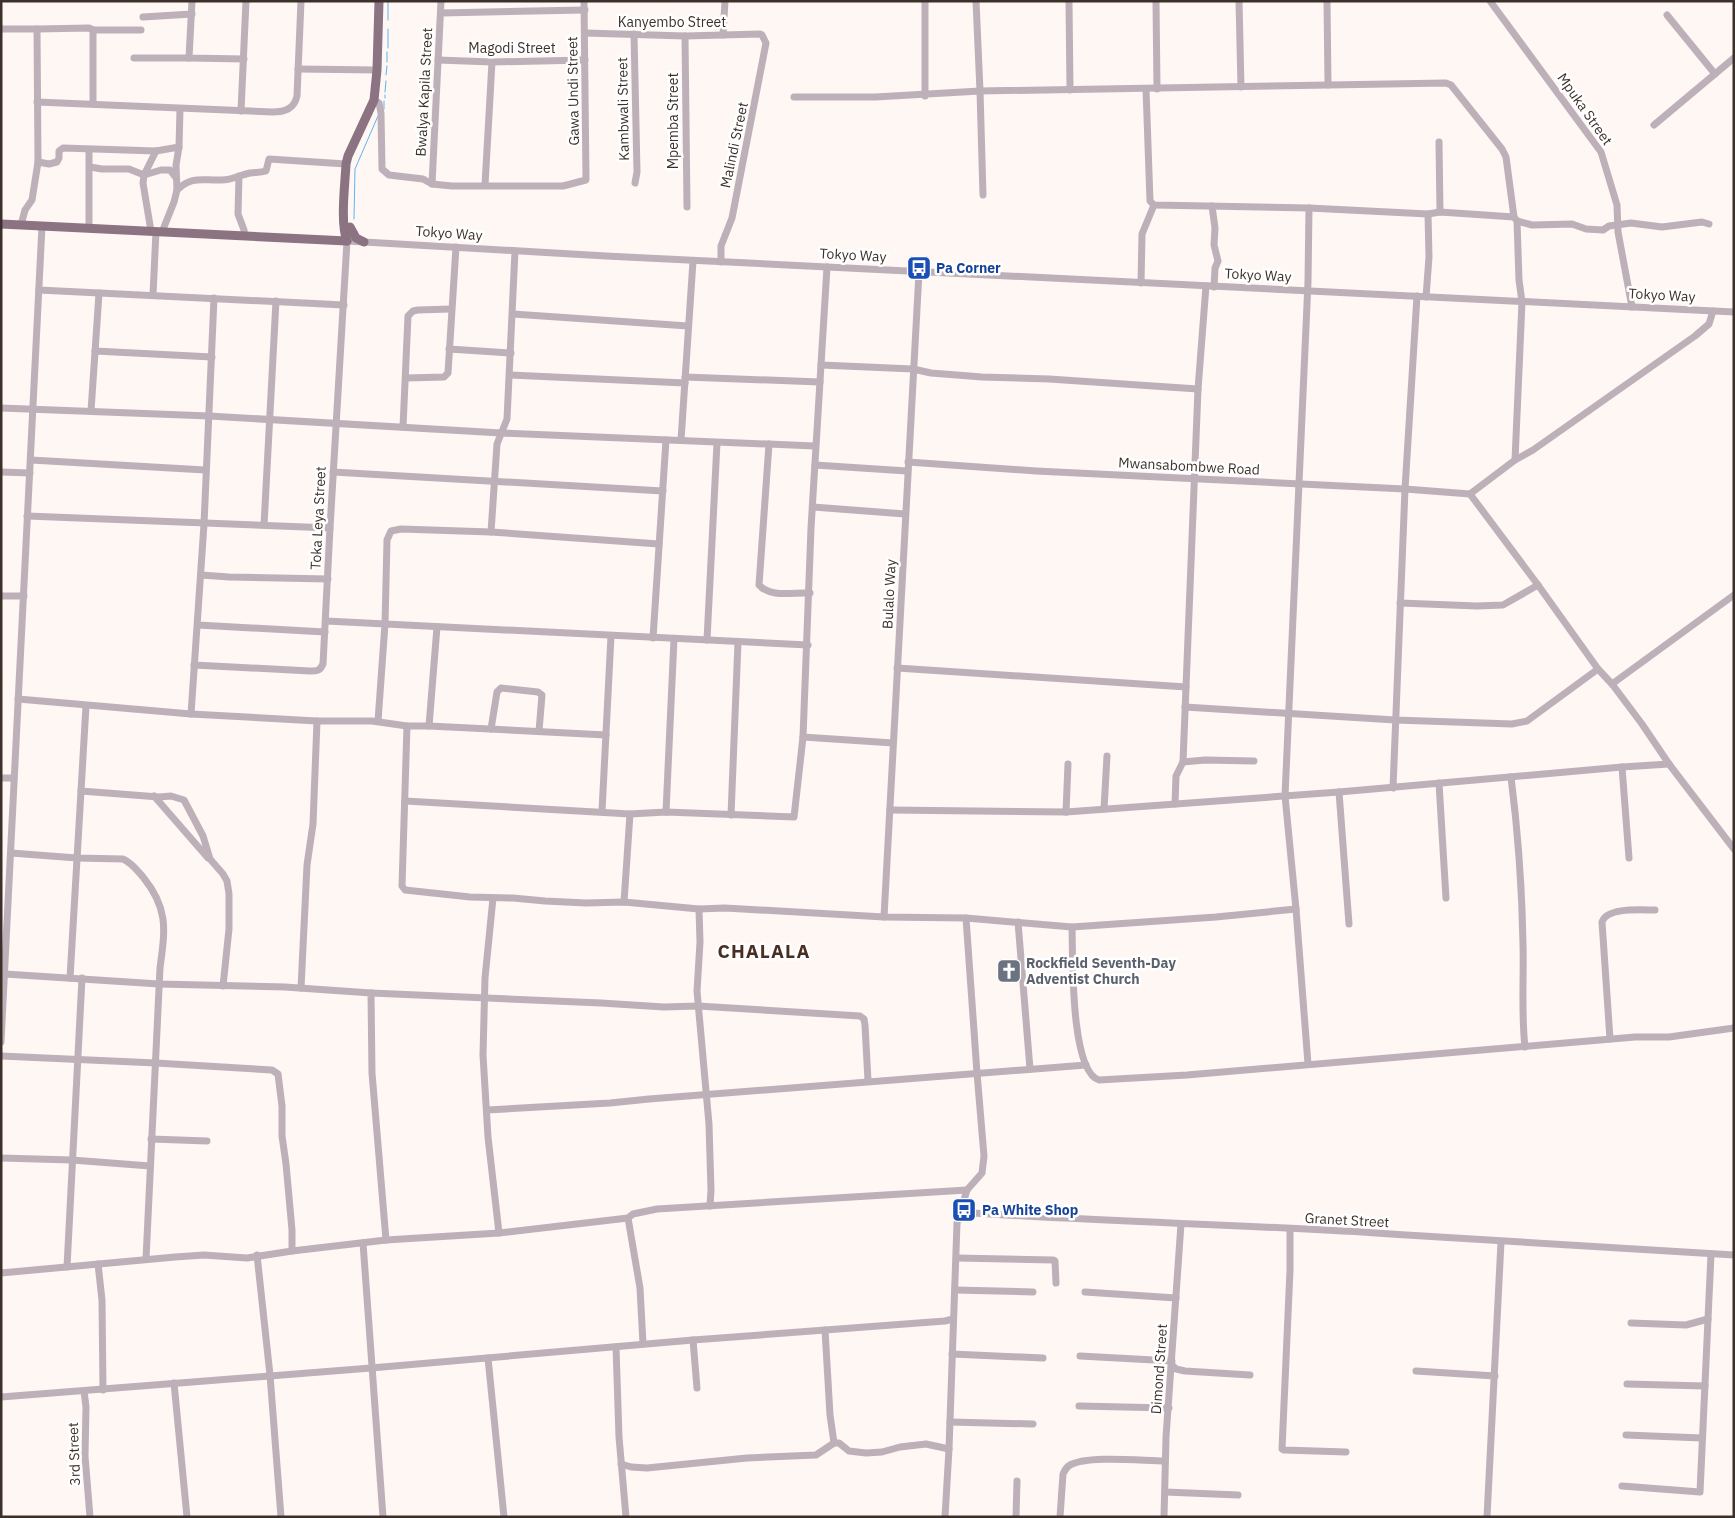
<svg xmlns="http://www.w3.org/2000/svg" width="1735" height="1518" font-family="'IBM Plex Sans',sans-serif">
	<style>
		.lines { fill: none; stroke-linecap: round; stroke-linejoin: round }
		.stream { stroke: #5fb4f0; stroke-width: 1 }
		.minor { stroke: #beb0b8; stroke-width: 7 }
		.major { stroke: #8b7382; stroke-width: 9 }
		.labels { text-anchor: middle; dominant-baseline: central; stroke-width: 5; stroke-linejoin: round; paint-order: stroke }
		.street-label { font-size: 14px; fill: #3d302a; stroke: #fff }
		.transit-label { font-size: 14px; font-weight: bold; fill: #164399; stroke: #fff; text-anchor: start }
		.worship-label { font-size: 14px; font-weight: bold; fill: #5b616d; stroke: #fff; text-anchor: start }
		.district-label { font-size: 19px; font-weight: bold; letter-spacing: 1px; fill: #492f23; stroke: #fff }
	</style>
	<rect width="100%" height="100%" fill="#fef7f4"/>
	<g class="lines">
		<g class="stream">
			<path d="M388 20V1"/>
			<path d="M388 29V48"/>
			<path d="M387 62V52"/>
			<path d="M386 75 387 66"/>
			<path d="M385 92 386 81"/>
			<path d="M385 98V95"/>
			<path d="M384 109V101"/>
			<path d="M354 219 355 169 378 116"/>
		</g>
		<g class="minor">
			<path d="M192 1 189 58 244 59"/>
			<path d="M925 1V96"/>
			<path d="M976 1 980 91 983 195"/>
			<path d="M1069 1 1070 90"/>
			<path d="M1156 1 1157 89"/>
			<path d="M1239 1 1241 87"/>
			<path d="M1327 1 1328 85"/>
			<path d="M1490 1 1601 152 1617 205 1618 232 1632 307"/>
			<path d="M441 13 585 10"/>
			<path d="M1667 15 1715 74"/>
			<path d="M143 17 192 14"/>
			<path d="M1 29H37L38 162 32 200 25 210 21 225"/>
			<path d="M37 29 89 28 93 30V104"/>
			<path d="M93 30H141"/>
			<path d="M585 33 685 36 760 34 762 35 766 43 732 218 721 246V262"/>
			<path d="M634 34 637 172 635 183"/>
			<path d="M723 35 725 1"/>
			<path d="M685 36 687 207"/>
			<path d="M134 58H189"/>
			<path d="M438 60 492 62 585 60"/>
			<path d="M298 69 377 70"/>
			<path d="M1146 89 1150 201 1154 205 1309 208 1428 214 1440 212 1514 217"/>
			<path d="M794 97H875L980 91 1446 83 1451 85 1502 149 1506 157 1514 217 1517 221 1519 280 1522 302 1515 460 1470 494"/>
			<path d="M374 100 379 103 381 113 382 169 389 175 423 179 432 184 452 186H563L586 180 584 1"/>
			<path d="M37 102 272 112C285 112 294 109 297 96L301 1"/>
			<path d="M241 111 246 1"/>
			<path d="M1654 125 1734 58"/>
			<path d="M1439 142 1440 212"/>
			<path d="M38 162 49 164 57 162 59 158V151L63 148 156 151 179 147"/>
			<path d="M90 167 102 169H129L144 175 161 170H170L176 178"/>
			<path d="M239 176 238 214 244 230 245 236"/>
			<path d="M432 184 441 1"/>
			<path d="M485 185 492 62"/>
			<path d="M177 190C192 175 203 181 222 180 232 180 240 175 250 173 255 172 260 173 266 171L269 159 346 164"/>
			<path d="M1212 206 1215 228 1214 245 1218 261 1215 268 1214 287"/>
			<path d="M1517 221 1532 225 1572 224 1586 229 1603 230 1609 226 1631 223 1662 227 1702 222 1709 224"/>
			<path d="M89 228V150"/>
			<path d="M151 231 143 183 144 175 156 151"/>
			<path d="M162 232 174 202 177 190 176 165 179 147 180 109"/>
			<path d="M1141 283 1142 234 1154 205"/>
			<path d="M39 290 344 305"/>
			<path d="M153 295 156 231"/>
			<path d="M1426 297 1429 257 1428 214"/>
			<path d="M513 314 688 326"/>
			<path d="M449 349 511 353"/>
			<path d="M95 351 212 357"/>
			<path d="M821 365 913 369 931 373 982 377 1049 379 1198 389"/>
			<path d="M510 375 685 383"/>
			<path d="M685 377 820 382"/>
			<path d="M406 378 444 377 448 373 456 247"/>
			<path d="M1 408 209 416 501 433 815 446"/>
			<path d="M91 411 99 293"/>
			<path d="M403 427 408 316 413 311 418 310 451 309"/>
			<path d="M681 440 693 261"/>
			<path d="M769 444 759 585C770 598 794 592 810 593"/>
			<path d="M31 460 205 470"/>
			<path d="M1515 460 1533 450 1695 336 1709 324 1713 311"/>
			<path d="M908 462 1036 471 1405 489 1470 494"/>
			<path d="M815 465 907 471"/>
			<path d="M1 472 30 473"/>
			<path d="M333 472 663 491"/>
			<path d="M1470 494 1538 585 1598 669 1612 684 1642 724 1669 764 1734 849"/>
			<path d="M813 507 905 514"/>
			<path d="M27 516 330 528"/>
			<path d="M264 525 276 301"/>
			<path d="M491 532 497 444 507 419 515 251"/>
			<path d="M201 575 229 577 328 579"/>
			<path d="M1 596H24"/>
			<path d="M1400 603 1477 606 1503 605 1538 585"/>
			<path d="M326 621 808 645"/>
			<path d="M198 625 325 632"/>
			<path d="M653 638 666 440"/>
			<path d="M707 640 717 443"/>
			<path d="M194 665 310 671C317 671 320 671 323 664L330 528 347 241 606 256 1734 312"/>
			<path d="M897 668 1186 687 1198 389 1206 286"/>
			<path d="M1612 684 1734 595"/>
			<path d="M18 699 191 714 317 721H372L407 726H429L606 735"/>
			<path d="M1185 707 1395 720 1512 724 1527 721 1598 669"/>
			<path d="M191 714 204 524 214 298"/>
			<path d="M378 721 385 624 387 540 391 531 401 529 491 532 659 544"/>
			<path d="M407 726 402 886 405 890 470 897 513 898 545 901 586 903 624 902 699 909 725 908 884 917 966 918 977 1073 984 1156 982 1173 967 1190 957 1223 949 1449 945 1517"/>
			<path d="M429 726 437 627"/>
			<path d="M491 729 497 692 501 688 538 692 542 695 539 731"/>
			<path d="M803 737 893 743"/>
			<path d="M1183 762 1205 760 1254 761"/>
			<path d="M1622 767 1629 858"/>
			<path d="M1511 777C1518 832 1522 888 1523 944 1524 978 1521 1012 1525 1047"/>
			<path d="M1 778H14"/>
			<path d="M1439 783 1446 898"/>
			<path d="M1393 788 1405 489 1417 296"/>
			<path d="M81 791 159 797 171 796 184 800 203 836 210 859 223 874 227 881 229 894V929L223 986"/>
			<path d="M1339 792 1349 924"/>
			<path d="M154 796 208 858"/>
			<path d="M405 801 630 814 666 812 794 817 803 737 811 528 827 267"/>
			<path d="M1175 804 1176 776 1183 762 1186 687"/>
			<path d="M1104 809 1107 756"/>
			<path d="M890 810 1066 812 1339 792 1622 767 1669 764"/>
			<path d="M602 811 611 636"/>
			<path d="M666 812 674 639"/>
			<path d="M1066 812 1068 764"/>
			<path d="M731 815 738 642"/>
			<path d="M11 853 77 858 123 859C132 863 137 870 143 877 169 909 165 930 160 968L146 1259"/>
			<path d="M493 898 485 978 483 1055 488 1137 499 1233"/>
			<path d="M624 902 630 814"/>
			<path d="M699 909 700 942 697 991 709 1124 711 1190 710 1206"/>
			<path d="M884 917 919 272"/>
			<path d="M966 918 1072 927 1216 917 1296 909"/>
			<path d="M1018 922 1030 1069"/>
			<path d="M1072 927C1073 955 1070 1071 1099 1080L1187 1075 1635 1037H1669L1734 1028"/>
			<path d="M5 974 159 984 285 987 371 993 372 1073 386 1240"/>
			<path d="M70 978 86 706"/>
			<path d="M301 988 307 865 313 824 317 721"/>
			<path d="M371 993 601 1003 664 1007 698 1006 860 1016 864 1019 865 1025 868 1081"/>
			<path d="M1610 1039 1602 922C1607 907 1641 910 1655 910"/>
			<path d="M1 1042 42 226"/>
			<path d="M1 1056 156 1063 272 1070 278 1074 282 1106V1136L286 1164 292 1230V1251"/>
			<path d="M1308 1064 1296 909 1285 796 1308 282 1309 208"/>
			<path d="M487 1110 610 1103 649 1099 1086 1065"/>
			<path d="M151 1139 207 1141"/>
			<path d="M1 1158 72 1160 150 1166"/>
			<path d="M959 1212C1098 1222 1237 1224 1376 1233 1495 1241 1614 1248 1734 1255"/>
			<path d="M628 1218 640 1288 643 1344"/>
			<path d="M1290 1229V1270L1282 1449 1284 1450 1346 1452"/>
			<path d="M363 1243 383 1517"/>
			<path d="M257 1255 270 1375 281 1517"/>
			<path d="M957 1258 1053 1260 1055 1261 1056 1283"/>
			<path d="M98 1264 102 1300 103 1390"/>
			<path d="M67 1267 82 978"/>
			<path d="M1 1273 175 1257 204 1255 247 1258 292 1251 386 1240 499 1233 628 1218 633 1214 657 1209 967 1190"/>
			<path d="M955 1290 1033 1292"/>
			<path d="M1085 1292 1176 1298"/>
			<path d="M1631 1323 1686 1325 1708 1319"/>
			<path d="M825 1330 830 1415 834 1443"/>
			<path d="M693 1340 697 1388"/>
			<path d="M616 1347 619 1437 626 1517"/>
			<path d="M952 1354 1043 1358"/>
			<path d="M1080 1356 1172 1361"/>
			<path d="M488 1358 504 1517"/>
			<path d="M1172 1365 1176 1369 1185 1371 1250 1375"/>
			<path d="M1416 1371 1495 1376"/>
			<path d="M174 1383 187 1517"/>
			<path d="M1627 1384 1705 1386"/>
			<path d="M84 1391 86 1407 85 1456 90 1517"/>
			<path d="M1 1397 371 1368 693 1340 945 1321 953 1319"/>
			<path d="M1079 1406 1169 1408"/>
			<path d="M950 1422 1033 1424"/>
			<path d="M1626 1435 1702 1438"/>
			<path d="M621 1464 631 1467 647 1468 747 1458 816 1455 834 1443H839L849 1451 866 1453 882 1452 900 1447 926 1444 949 1449"/>
			<path d="M1622 1486 1700 1492 1711 1254"/>
			<path d="M1165 1492 1238 1495"/>
			<path d="M1016 1517 1017 1481"/>
			<path d="M1060 1517 1063 1474C1065 1470 1066 1467 1070 1465 1089 1455 1143 1461 1165 1461"/>
			<path d="M1164 1517 1166 1437 1181 1224"/>
			<path d="M1487 1517 1501 1242"/>
		</g>
		<g class="major">
			<path d="M1 224 347 241"/>
			<path d="M350 227 356 238 364 242"/>
			<path d="M347 241C340 223 345 185 346 164L348 156 374 100 377 70 379 1"/>
		</g>
	</g>
	<defs>
		<symbol id="bus-square" viewBox="-11 -11 22 22"><rect x="-9" y="-9" width="18" height="18" rx="4" fill="#1a4fb4" stroke="#fff"/><path d="M-5-6H5V4H4V6H2V4H-2V6H-4V4H-5ZM-3.5-4V0h7V-4ZM-3.5 1.2v1.5H-2V1.2ZM2 1.2v1.5H3.5V1.2Z" fill="#fff"/></symbol>
		<symbol id="church-square" viewBox="-11 -11 22 22"><rect x="-9" y="-9" width="18" height="18" rx="4" fill="#6b7280" stroke="#fff"/><path d="M-1.2-6h2.4v3.5h3.3v2.4h-3.3V6h-2.4V-.1h-3.3v-2.4h3.3Z" fill="#fff"/></symbol>
	</defs>
	<g fill-rule="evenodd">
		<use href="#bus-square" x="905" y="254" width="28" height="28"/>
		<use href="#church-square" x="995" y="957" width="28" height="28"/>
		<use href="#bus-square" x="950" y="1196" width="28" height="28"/>
	</g>
	<g class="labels">
		<g class="street-label">
			<text x="672" y="22">Kanyembo Street</text>
			<text x="512" y="48">Magodi Street</text>
			<text transform="translate(573 91) rotate(-91)">Gawa Undi Street</text>
			<text transform="translate(424 92) rotate(-87)">Bwalya Kapila Street</text>
			<text transform="translate(623 109) rotate(-91)">Kambwali Street</text>
			<text transform="translate(1585 109) rotate(55)">Mpuka Street</text>
			<text transform="translate(673 121) rotate(-90)">Mpemba Street</text>
			<text transform="translate(734 145) rotate(-78)">Malindi Street</text>
			<text transform="translate(449 233) rotate(4)">Tokyo Way</text>
			<text transform="translate(853 255) rotate(3)">Tokyo Way</text>
			<text transform="translate(1258 275) rotate(3)">Tokyo Way</text>
			<text transform="translate(1662 295) rotate(3)">Tokyo Way</text>
			<text transform="translate(1189 466) rotate(3)">Mwansabombwe Road</text>
			<text transform="translate(318 518) rotate(-87)">Toka Leya Street</text>
			<text transform="translate(889 594) rotate(-87)">Bulalo Way</text>
			<text transform="translate(1347 1220) rotate(3)">Granet Street</text>
			<text transform="translate(1159 1369) rotate(-86)">Dimond Street</text>
			<text transform="translate(74 1454) rotate(-92)">3rd Street</text>
		</g>
		<g class="transit-label">
			<text x="936" y="268">Pa Corner</text>
			<text x="982" y="1210">Pa White Shop</text>
		</g>
		<g class="worship-label">
			<text x="1026" y="963">Rockfield Seventh-Day<tspan x="1026" dy="16">Adventist Church</tspan></text>
		</g>
		<g class="district-label">
			<text x="764" y="951">CHALALA</text>
		</g>
	</g>
	<rect width="1735" height="1518" fill="none" stroke="#3d302a" stroke-width="5"/>
</svg>
